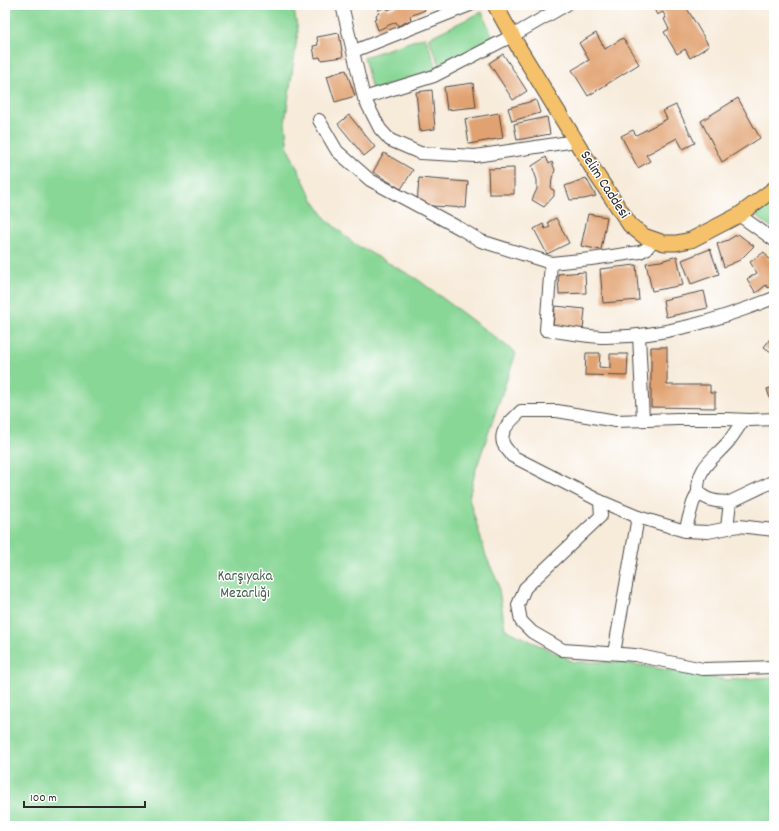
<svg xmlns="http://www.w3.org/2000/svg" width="779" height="831" font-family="Dekko,sans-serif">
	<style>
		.green { fill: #88d796; stroke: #5a8160 }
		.building { fill: #e1a271 }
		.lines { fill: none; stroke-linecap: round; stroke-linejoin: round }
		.minor-casing { stroke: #4a4845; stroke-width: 14 }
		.major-casing { stroke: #4a4845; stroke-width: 17 }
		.minor { stroke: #fff; stroke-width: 12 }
		.major { stroke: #f5c16b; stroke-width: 15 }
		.labels { text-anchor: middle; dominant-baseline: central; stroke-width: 3; stroke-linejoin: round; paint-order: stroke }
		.street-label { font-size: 15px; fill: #2b2b2b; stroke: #fff }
		.park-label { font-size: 15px; fill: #475f4b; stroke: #fff }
	</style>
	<rect width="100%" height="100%" fill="#fff"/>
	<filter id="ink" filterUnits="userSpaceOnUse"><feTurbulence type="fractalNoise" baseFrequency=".025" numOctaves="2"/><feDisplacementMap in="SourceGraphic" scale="8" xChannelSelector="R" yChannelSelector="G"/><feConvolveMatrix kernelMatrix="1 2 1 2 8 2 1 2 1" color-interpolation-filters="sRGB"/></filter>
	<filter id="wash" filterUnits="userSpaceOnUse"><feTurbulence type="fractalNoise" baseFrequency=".012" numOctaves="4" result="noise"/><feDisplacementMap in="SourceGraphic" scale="16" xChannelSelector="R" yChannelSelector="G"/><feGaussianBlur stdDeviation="0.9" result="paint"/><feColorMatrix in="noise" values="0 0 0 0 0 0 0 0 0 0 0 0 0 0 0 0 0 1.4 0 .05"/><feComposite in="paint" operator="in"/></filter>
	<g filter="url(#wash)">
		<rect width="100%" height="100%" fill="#f7ebda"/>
		<g class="green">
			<path d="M5 5H293L298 31 285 123 288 149 312 198 326 219 353 243 417 279 516 353 475 472 469 498 486 556 498 583 505 629 574 662H620L727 680 774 677V826H5Z"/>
			<path d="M482 12 495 42 441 67 428 38Z"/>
			<path d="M425 37 438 70 372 90 364 57Z"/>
			<path d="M774 199V229L757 217 756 212Z"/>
		</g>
		<g id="blocks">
			<g class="building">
				<path d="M400 5H423L425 10 410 16 411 20 398 26 396 22 378 30 374 19 377 18 376 15 379 13 378 10 386 7 388 10Z"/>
				<path d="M652 5H685L709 46 690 58 685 49 677 54 664 32 669 29 664 19 666 18 663 12 657 15Z"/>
				<path d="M339 33 343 57 321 60 320 57 315 58 313 46 318 45 317 37Z"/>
				<path d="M596 33 605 49 623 38 639 64 588 96 572 70 589 60 579 43Z"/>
				<path d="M503 54 527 91 513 100 489 63Z"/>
				<path d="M346 70 355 96 335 102 327 76Z"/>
				<path d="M473 83 476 107 447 110 444 87Z"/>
				<path d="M432 90 435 129 420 131 416 92Z"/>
				<path d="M738 98 760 138 722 162 701 121Z"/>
				<path d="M536 100 540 113 512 121 508 108Z"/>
				<path d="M676 105 695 143 683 149 677 138 646 155 650 161 638 168 621 136 633 130 636 135 667 119 663 111Z"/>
				<path d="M499 113 503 138 469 144 465 119Z"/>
				<path d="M349 115 375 147 364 156 338 124Z"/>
				<path d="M547 117 550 134 517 140 514 124Z"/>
				<path d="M384 153 413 170 401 189 373 172Z"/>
				<path d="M546 157 549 164 552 162 555 170 552 178 551 189 554 190V196L544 207 532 200 537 189V180L532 166Z"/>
				<path d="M514 168V194H489L488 169Z"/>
				<path d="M419 178 468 182 466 208 417 205Z"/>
				<path d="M586 178 596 196 584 199 570 200 565 186Z"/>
				<path d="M588 214 607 217 601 250 581 246Z"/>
				<path d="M556 218 569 243 547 254 534 229 543 224 545 229 550 227 548 222Z"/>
				<path d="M738 234 754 246 740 260 724 267 717 244 728 240Z"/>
				<path d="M710 249 719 274 691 284 682 260Z"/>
				<path d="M764 252 772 263 774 261V284L768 288 766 285 756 293 747 279 757 273 750 262Z"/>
				<path d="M677 256 683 285 652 291 646 263 661 261Z"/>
				<path d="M636 265 639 300 603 303 600 269Z"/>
				<path d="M585 272 586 293 559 294 558 274Z"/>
				<path d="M704 291 708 308 666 317 663 300Z"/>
				<path d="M555 306 585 309 583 330 553 327Z"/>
				<path d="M774 334V354L764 347Z"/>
				<path d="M651 347H667V385H710V393H715V408L651 407Z"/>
				<path d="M586 353H600L599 367 610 368V354H628L627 376 585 375Z"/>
				<path d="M774 387V411L767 389Z"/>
			</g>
		</g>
	</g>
	<g filter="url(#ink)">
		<use href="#blocks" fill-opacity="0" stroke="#4a4845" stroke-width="1"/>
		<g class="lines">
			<defs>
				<g id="minor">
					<path d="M342 5 364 98 380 129 390 140 420 153 475 156 576 141"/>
					<path d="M354 51 470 5"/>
					<path d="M364 98 434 76 512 36 566 5"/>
					<path d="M319 120 337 151 370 180 461 229 481 241 551 263 591 259 640 252 646 249 653 241"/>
					<path d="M739 215 774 240"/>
					<path d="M551 263 546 330C564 332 583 336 601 337 661 338 718 320 774 298"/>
					<path d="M639 335 643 420"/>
					<path d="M774 419 750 420 725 419H678L616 421 557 411H521C513 420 499 429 503 443 504 447 510 452 512 456L600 501 638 517 685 531 708 532 739 526 774 530"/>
					<path d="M600 501 601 516 525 588 518 605 521 621 532 632 563 650 635 655 703 669 774 667"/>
					<path d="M730 502C718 502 707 501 698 492 697 466 714 459 729 441 734 434 739 427 743 420"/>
					<path d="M727 528 730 502 774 481"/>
					<path d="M685 531 693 503 698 492"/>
					<path d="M614 653 638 517"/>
				</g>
				<path id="major" d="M495 5 520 50 596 174 630 225 644 236 664 243H676L691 240 739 215 774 189"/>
			</defs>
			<use href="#minor" class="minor-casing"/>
			<use href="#major" class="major-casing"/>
			<use href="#minor" class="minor"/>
			<use href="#major" class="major"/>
		</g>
	</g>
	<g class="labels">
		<g class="street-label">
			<text transform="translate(604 185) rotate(57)">Selim Caddesi</text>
		</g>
		<g class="park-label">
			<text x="245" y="577">Karşıyaka<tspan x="245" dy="17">Mezarlığı</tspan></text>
		</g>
	</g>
	<rect width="779" height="831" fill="none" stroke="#fff" stroke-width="20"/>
	<path d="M24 801v6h121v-6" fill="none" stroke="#2b2b2b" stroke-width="2"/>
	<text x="30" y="801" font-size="12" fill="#2b2b2b" stroke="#ffffff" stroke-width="3" paint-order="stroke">100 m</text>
</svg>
